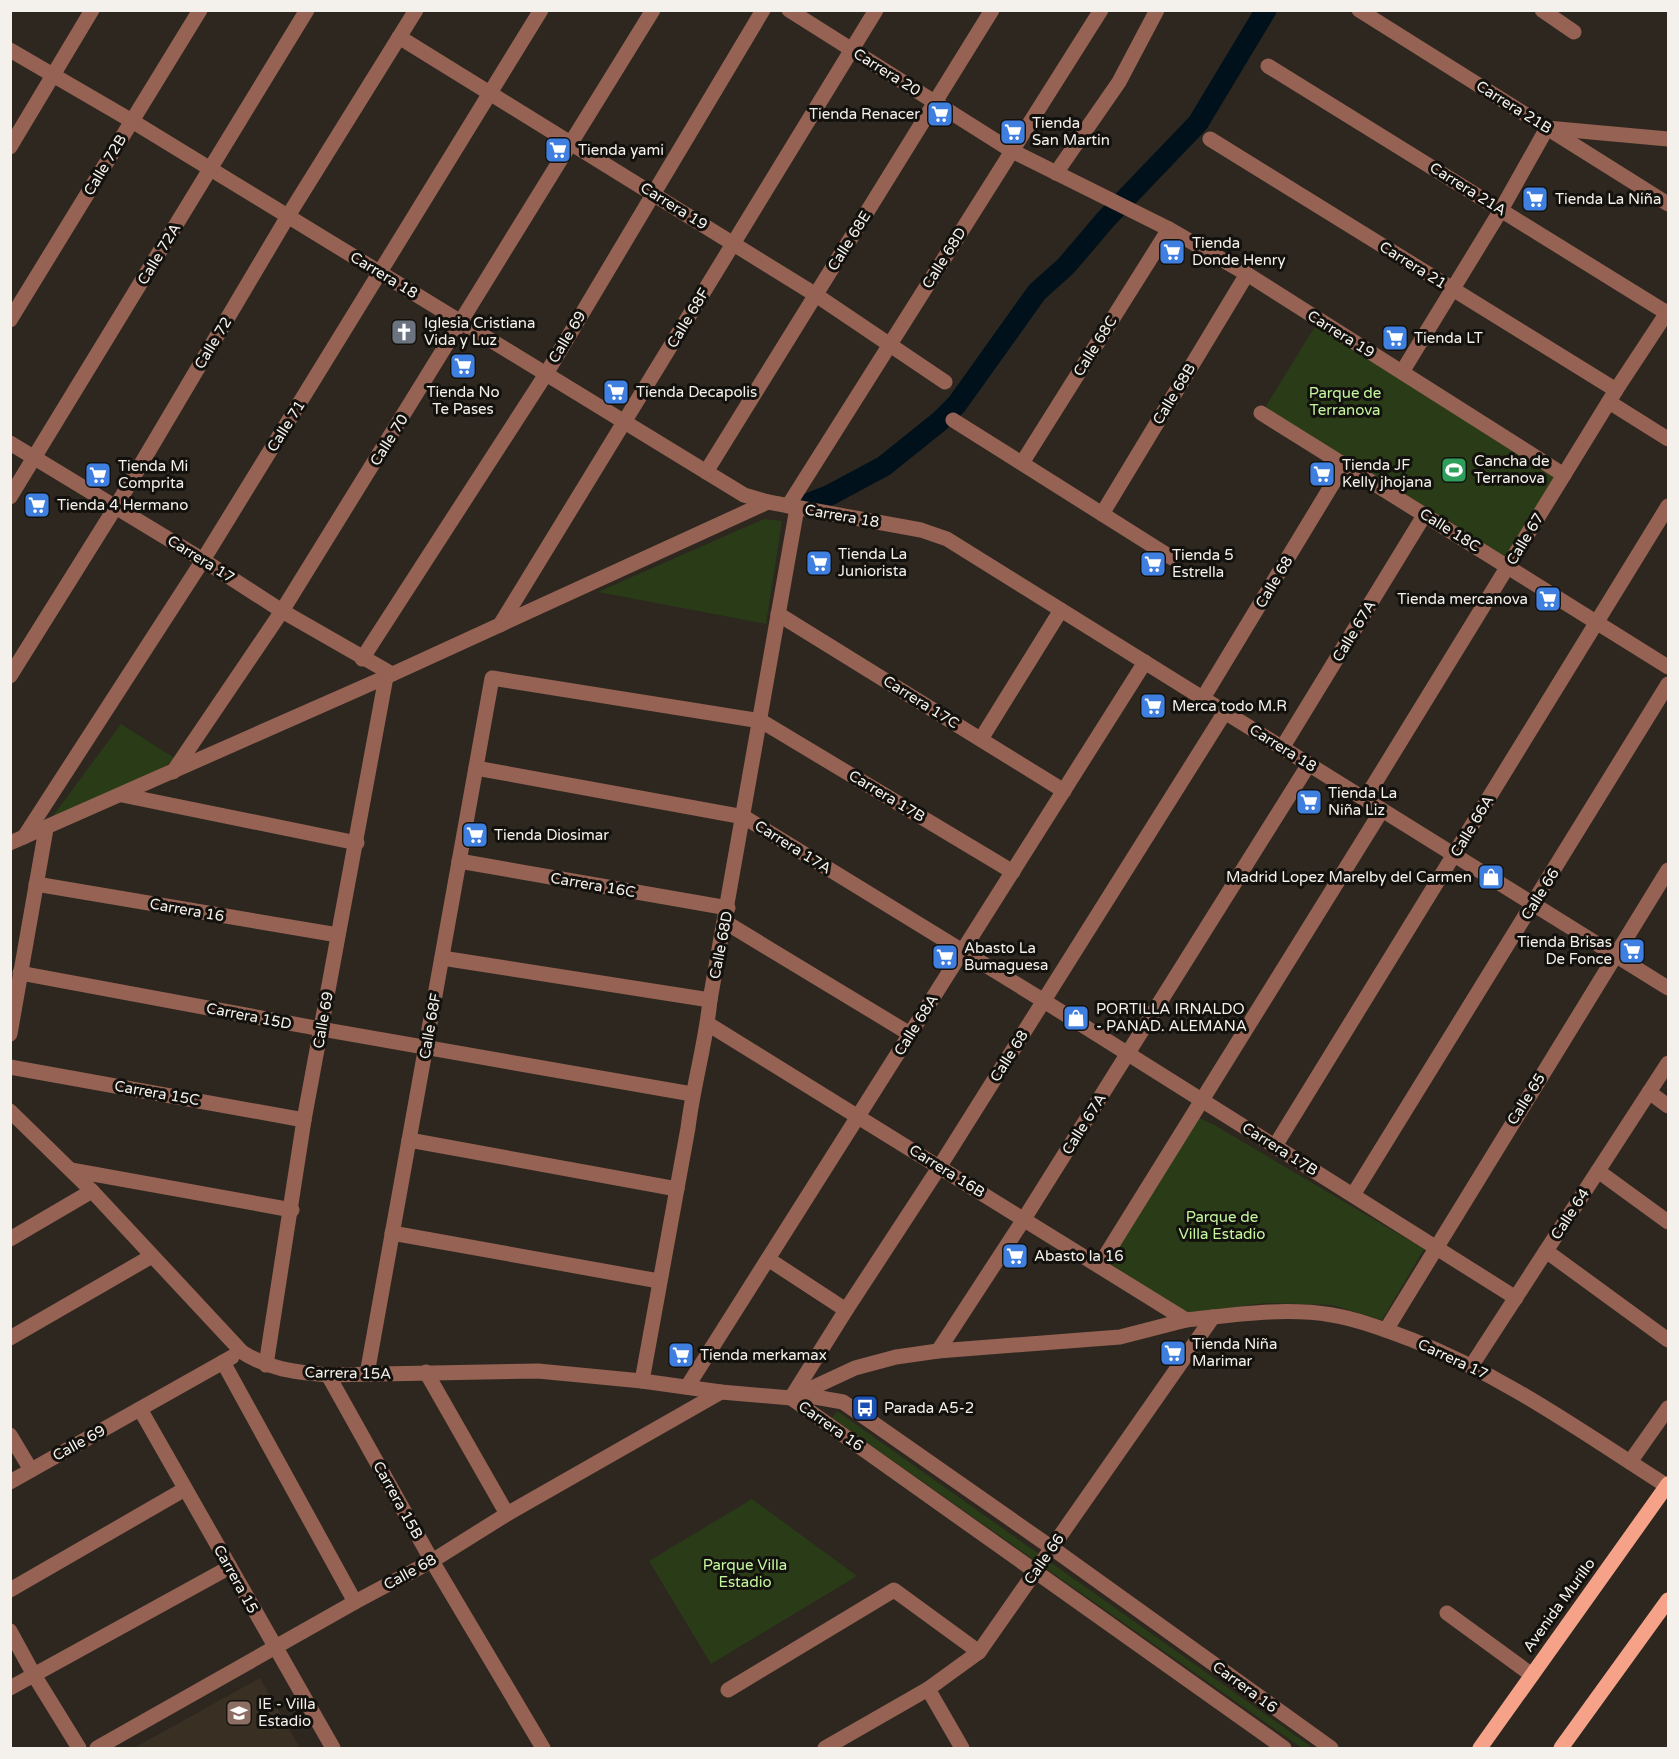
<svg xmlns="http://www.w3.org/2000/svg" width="1679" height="1759" font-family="'Varela Round',sans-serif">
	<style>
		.built { fill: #393023 }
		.green { fill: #293c17 }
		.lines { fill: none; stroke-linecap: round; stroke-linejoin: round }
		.canal { stroke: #00111b; stroke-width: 21 }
		.minor { stroke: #956253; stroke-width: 15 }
		.major { stroke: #f5a288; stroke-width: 15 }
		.labels { text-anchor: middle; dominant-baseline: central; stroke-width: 6; stroke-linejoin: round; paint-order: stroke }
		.street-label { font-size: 15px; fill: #f4f0eb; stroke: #13110d }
		.poi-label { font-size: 15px; fill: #f4f0eb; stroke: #13110d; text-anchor: start }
		.park-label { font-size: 15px; fill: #c4f69d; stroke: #13110d }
	</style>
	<rect width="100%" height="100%" fill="#2d271f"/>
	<path class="built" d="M260 1678 300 1748H134Z"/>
	<g class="green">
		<path d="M1319 320 1564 475 1509 566 1261 414Z"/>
		<path d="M764 519 782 521 766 624 598 592Z"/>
		<path d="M121 724 176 759 134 786 50 820Z"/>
		<path d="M1193 1115 1216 1126 1424 1249 1382 1320 1332 1305 1266 1303 1187 1313 1106 1261Z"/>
		<path d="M837 1411 1313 1748H1302L832 1418Z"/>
		<path d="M752 1499 857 1576 711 1664 649 1561Z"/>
	</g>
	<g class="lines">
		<path class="canal" d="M797 508 830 495 884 466 940 421 957 404 1037 292 1066 266 1106 219 1198 123 1266 10"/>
		<g class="minor">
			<path d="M789 10 1012 151 1169 229 1247 274 1564 475"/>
			<path d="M1359 10 1668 204"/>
			<path d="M1542 10 1574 32"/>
			<path d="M399 37 816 295 945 382"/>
			<path d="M10 50 132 121 744 495 768 502 921 530 947 539 1668 988"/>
			<path d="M1268 66 1667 313"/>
			<path d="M1210 139 1616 390"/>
			<path d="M10 147 92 10"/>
			<path d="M1056 173 1119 82 1157 10"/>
			<path d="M10 320 200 10"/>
			<path d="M1402 372 1501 210 1547 128 1668 139"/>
			<path d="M1609 402 1668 439"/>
			<path d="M1261 413 1668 667"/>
			<path d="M953 420 1172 558"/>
			<path d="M10 443 203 560 282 611 392 674"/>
			<path d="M1022 463 1169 229"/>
			<path d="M706 472 992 10"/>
			<path d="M10 497 307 10"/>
			<path d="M788 506 1101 10"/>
			<path d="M1102 514 1247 274"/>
			<path d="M778 614 1064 791"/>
			<path d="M500 625 876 10"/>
			<path d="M362 659 546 374 763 10"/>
			<path d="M10 676 115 508 288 216 416 10"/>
			<path d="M1203 698 1344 465"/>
			<path d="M981 739 1061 610"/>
			<path d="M1282 748 1425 514"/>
			<path d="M476 768 744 817 1044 1001 1516 1298"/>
			<path d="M173 772 282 611 653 10"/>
			<path d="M122 795 357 843"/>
			<path d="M1365 799 1616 390 1668 311"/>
			<path d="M24 837 203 560 541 10"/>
			<path d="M10 843 386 677 768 502"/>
			<path d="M459 861 728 908"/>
			<path d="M36 884 338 935"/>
			<path d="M725 922 910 1034"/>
			<path d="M442 958 710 1000"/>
			<path d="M20 973 321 1029 692 1094"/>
			<path d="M708 1024 1186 1320C1234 1315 1283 1307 1332 1315 1357 1319 1386 1330 1410 1339 1505 1376 1582 1432 1667 1486"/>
			<path d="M10 1034 46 829"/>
			<path d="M10 1067 304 1120"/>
			<path d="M1649 1092 1668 1106"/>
			<path d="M10 1111 92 1191 242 1352C270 1370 296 1372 328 1375L538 1371 642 1381 721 1392 791 1398 815 1397 843 1402 1052 1548 1331 1748"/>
			<path d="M409 1140 677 1189"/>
			<path d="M1275 1146 1668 506"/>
			<path d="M71 1170 292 1210"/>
			<path d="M1598 1171 1668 1222"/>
			<path d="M1353 1195 1668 684"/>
			<path d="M392 1233 659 1281"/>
			<path d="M10 1239 92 1191"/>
			<path d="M1546 1251 1668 1340"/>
			<path d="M768 1259 846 1310"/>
			<path d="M1099 1266 1382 810"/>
			<path d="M1386 1330 1668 870"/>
			<path d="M10 1338 152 1256"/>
			<path d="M938 1351 1024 1219 1309 764"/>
			<path d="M223 1362 355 1602"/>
			<path d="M266 1365 304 1120 386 677"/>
			<path d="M1472 1365 1668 1063"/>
			<path d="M426 1372 507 1514"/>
			<path d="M367 1374 492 678 761 721 1013 872"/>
			<path d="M328 1375 432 1561 543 1748"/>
			<path d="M642 1381 688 1128C693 1085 706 1043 710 1000L797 508"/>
			<path d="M687 1387 1145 662"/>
			<path d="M799 1394 855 1368 896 1357 938 1351 1120 1337 1186 1320"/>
			<path d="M791 1398 846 1310 940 1166 1225 712"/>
			<path d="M791 1398 1284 1748"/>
			<path d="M140 1409 333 1748"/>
			<path d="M10 1435 31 1470"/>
			<path d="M1630 1462 1668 1408"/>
			<path d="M10 1482 232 1357"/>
			<path d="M10 1590 185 1489"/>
			<path d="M1447 1613 1532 1675"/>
			<path d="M10 1631 34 1675 79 1748"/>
			<path d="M10 1688 230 1567"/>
			<path d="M928 1689 962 1748"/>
			<path d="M728 1690 894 1590 979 1652"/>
			<path d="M97 1748 355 1602 432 1561 507 1514 721 1392"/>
			<path d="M825 1748 928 1689 979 1652 1213 1317"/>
		</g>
		<g class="major">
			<path d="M1480 1748 1668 1484"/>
			<path d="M1561 1748 1668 1600"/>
		</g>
	</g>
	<defs>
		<symbol id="supermarket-square" viewBox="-11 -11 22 22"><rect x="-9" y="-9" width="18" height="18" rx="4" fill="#3f7fe0" stroke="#13110d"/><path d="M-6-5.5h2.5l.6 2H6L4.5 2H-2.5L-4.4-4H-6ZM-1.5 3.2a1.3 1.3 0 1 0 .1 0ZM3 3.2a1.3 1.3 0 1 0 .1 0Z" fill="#fff"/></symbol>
		<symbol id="church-square" viewBox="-11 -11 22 22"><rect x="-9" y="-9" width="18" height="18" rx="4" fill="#6b7280" stroke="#13110d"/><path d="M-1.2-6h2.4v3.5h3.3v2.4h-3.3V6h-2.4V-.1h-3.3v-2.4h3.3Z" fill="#fff"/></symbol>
		<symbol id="stadium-square" viewBox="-11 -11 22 22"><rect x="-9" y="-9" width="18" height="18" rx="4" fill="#2e9e5b" stroke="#13110d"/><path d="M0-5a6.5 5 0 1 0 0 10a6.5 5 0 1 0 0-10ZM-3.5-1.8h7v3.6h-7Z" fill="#fff"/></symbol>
		<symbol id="shop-square" viewBox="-11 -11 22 22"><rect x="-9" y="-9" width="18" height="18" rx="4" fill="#3f7fe0" stroke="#13110d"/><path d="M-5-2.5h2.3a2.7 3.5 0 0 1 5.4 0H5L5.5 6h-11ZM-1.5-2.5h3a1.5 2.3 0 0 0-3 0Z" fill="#fff"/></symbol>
		<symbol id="bus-square" viewBox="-11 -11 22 22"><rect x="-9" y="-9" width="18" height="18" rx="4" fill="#1a4fb4" stroke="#13110d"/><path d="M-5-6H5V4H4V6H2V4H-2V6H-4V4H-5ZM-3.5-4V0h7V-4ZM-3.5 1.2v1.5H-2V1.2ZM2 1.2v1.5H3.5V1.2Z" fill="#fff"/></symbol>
		<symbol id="school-square" viewBox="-11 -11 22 22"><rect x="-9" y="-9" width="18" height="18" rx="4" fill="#8d6e63" stroke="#13110d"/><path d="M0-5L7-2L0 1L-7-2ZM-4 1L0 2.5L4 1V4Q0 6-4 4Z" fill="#fff"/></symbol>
	</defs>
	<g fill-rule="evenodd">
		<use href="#supermarket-square" x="925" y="99" width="30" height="30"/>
		<use href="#supermarket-square" x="998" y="117" width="30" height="30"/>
		<use href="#supermarket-square" x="543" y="135" width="30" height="30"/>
		<use href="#supermarket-square" x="1520" y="184" width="30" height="30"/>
		<use href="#supermarket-square" x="1157" y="237" width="30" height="30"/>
		<use href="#church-square" x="389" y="317" width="30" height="30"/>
		<use href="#supermarket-square" x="1380" y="323" width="30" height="30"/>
		<use href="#supermarket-square" x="448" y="351" width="30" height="30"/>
		<use href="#supermarket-square" x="601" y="377" width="30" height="30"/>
		<use href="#stadium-square" x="1439" y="455" width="30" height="30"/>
		<use href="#supermarket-square" x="1307" y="459" width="30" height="30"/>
		<use href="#supermarket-square" x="83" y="460" width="30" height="30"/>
		<use href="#supermarket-square" x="22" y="490" width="30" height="30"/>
		<use href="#supermarket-square" x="804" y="548" width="30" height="30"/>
		<use href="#supermarket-square" x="1138" y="549" width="30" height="30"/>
		<use href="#supermarket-square" x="1533" y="584" width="30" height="30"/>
		<use href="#supermarket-square" x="1138" y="691" width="30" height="30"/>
		<use href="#supermarket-square" x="1294" y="787" width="30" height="30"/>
		<use href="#supermarket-square" x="460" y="820" width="30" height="30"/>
		<use href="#shop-square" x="1476" y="862" width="30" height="30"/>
		<use href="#supermarket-square" x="1617" y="936" width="30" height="30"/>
		<use href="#supermarket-square" x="930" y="942" width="30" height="30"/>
		<use href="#shop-square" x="1061" y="1003" width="30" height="30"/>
		<use href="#supermarket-square" x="1000" y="1241" width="30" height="30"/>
		<use href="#supermarket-square" x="1158" y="1338" width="30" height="30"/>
		<use href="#supermarket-square" x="666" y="1340" width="30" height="30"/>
		<use href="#bus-square" x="850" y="1393" width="30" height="30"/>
		<use href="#school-square" x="224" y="1698" width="30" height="30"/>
	</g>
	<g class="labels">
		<g class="street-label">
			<text transform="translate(887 72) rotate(32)">Carrera 20</text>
			<text transform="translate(1514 107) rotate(32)">Carrera 21B</text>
			<text transform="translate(105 165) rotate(-59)">Calle 72B</text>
			<text transform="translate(1468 189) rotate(32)">Carrera 21A</text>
			<text transform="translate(674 206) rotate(32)">Carrera 19</text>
			<text transform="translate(849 241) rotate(-58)">Calle 68E</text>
			<text transform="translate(159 254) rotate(-59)">Calle 72A</text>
			<text transform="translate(944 258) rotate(-58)">Calle 68D</text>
			<text transform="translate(1413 265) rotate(32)">Carrera 21</text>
			<text transform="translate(384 275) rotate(31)">Carrera 18</text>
			<text transform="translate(688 318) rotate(-59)">Calle 68F</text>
			<text transform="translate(1341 334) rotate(32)">Carrera 19</text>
			<text transform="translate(567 337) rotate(-59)">Calle 69</text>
			<text transform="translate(213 343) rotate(-59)">Calle 72</text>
			<text transform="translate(1095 346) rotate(-58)">Calle 68C</text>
			<text transform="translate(1174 394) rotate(-59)">Calle 68B</text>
			<text transform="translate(286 426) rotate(-58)">Calle 71</text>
			<text transform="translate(389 440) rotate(-58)">Calle 70</text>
			<text transform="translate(842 516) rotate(10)">Carrera 18</text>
			<text transform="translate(1450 530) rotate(32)">Calle 18C</text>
			<text transform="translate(1525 539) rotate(-59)">Calle 67</text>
			<text transform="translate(201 559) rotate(32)">Carrera 17</text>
			<text transform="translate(1274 582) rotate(-59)">Calle 68</text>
			<text transform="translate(1354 631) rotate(-59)">Calle 67A</text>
			<text transform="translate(921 702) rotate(32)">Carrera 17C</text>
			<text transform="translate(1283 748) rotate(32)">Carrera 18</text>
			<text transform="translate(887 796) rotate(31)">Carrera 17B</text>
			<text transform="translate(1472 826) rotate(-59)">Calle 66A</text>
			<text transform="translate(793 847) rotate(32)">Carrera 17A</text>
			<text transform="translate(593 885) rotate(10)">Carrera 16C</text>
			<text transform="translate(1540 894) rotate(-58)">Calle 66</text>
			<text transform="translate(187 910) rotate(10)">Carrera 16</text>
			<text transform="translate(721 945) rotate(-79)">Calle 68D</text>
			<text transform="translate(249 1016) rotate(11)">Carrera 15D</text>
			<text transform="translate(323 1020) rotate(-80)">Calle 69</text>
			<text transform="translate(916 1025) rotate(-58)">Calle 68A</text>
			<text transform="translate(430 1026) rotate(-80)">Calle 68F</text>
			<text transform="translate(1009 1056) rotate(-58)">Calle 68</text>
			<text transform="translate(157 1093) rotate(10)">Carrera 15C</text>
			<text transform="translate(1526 1099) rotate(-58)">Calle 65</text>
			<text transform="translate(1084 1124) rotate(-58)">Calle 67A</text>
			<text transform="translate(1280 1149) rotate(32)">Carrera 17B</text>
			<text transform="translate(947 1171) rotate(32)">Carrera 16B</text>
			<text transform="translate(1570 1214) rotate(-57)">Calle 64</text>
			<text transform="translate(1453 1359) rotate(25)">Carrera 17</text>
			<text transform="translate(348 1373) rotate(1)">Carrera 15A</text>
			<text transform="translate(831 1426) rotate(35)">Carrera 16</text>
			<text transform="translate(79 1443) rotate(-29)">Calle 69</text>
			<text transform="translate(398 1500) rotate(61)">Carrera 15B</text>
			<text transform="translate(1044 1559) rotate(-55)">Calle 66</text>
			<text transform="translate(410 1572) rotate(-29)">Calle 68</text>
			<text transform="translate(236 1579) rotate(61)">Carrera 15</text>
			<text transform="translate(1559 1605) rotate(-54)">Avenida Murillo</text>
			<text transform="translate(1245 1687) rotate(36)">Carrera 16</text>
		</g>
		<g class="poi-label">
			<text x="920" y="114" text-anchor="end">Tienda Renacer</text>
			<text x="1032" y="123">Tienda<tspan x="1032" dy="17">San Martin</tspan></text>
			<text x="578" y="150">Tienda yami</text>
			<text x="1555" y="199">Tienda La Niña</text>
			<text x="1192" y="243">Tienda<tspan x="1192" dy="17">Donde Henry</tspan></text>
			<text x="424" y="323">Iglesia Cristiana<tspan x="424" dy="17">Vida y Luz</tspan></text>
			<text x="1414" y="338">Tienda LT</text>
			<text x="463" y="392" text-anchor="middle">Tienda No<tspan x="463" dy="17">Te Pases</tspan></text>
			<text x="636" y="392">Tienda Decapolis</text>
			<text x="1474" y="461">Cancha de<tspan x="1474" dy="17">Terranova</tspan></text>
			<text x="1342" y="465">Tienda JF<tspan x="1342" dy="17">Kelly jhojana</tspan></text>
			<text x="118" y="466">Tienda Mi<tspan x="118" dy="17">Comprita</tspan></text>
			<text x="57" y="505">Tienda 4 Hermano</text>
			<text x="838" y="554">Tienda La<tspan x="838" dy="17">Juniorista</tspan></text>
			<text x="1172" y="555">Tienda 5<tspan x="1172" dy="17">Estrella</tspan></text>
			<text x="1528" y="599" text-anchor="end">Tienda mercanova</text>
			<text x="1172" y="706">Merca todo M.R</text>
			<text x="1328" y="793">Tienda La<tspan x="1328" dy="17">Niña Liz</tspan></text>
			<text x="494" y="835">Tienda Diosimar</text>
			<text x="1472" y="877" text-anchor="end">Madrid Lopez Marelby del Carmen</text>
			<text x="1612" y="942" text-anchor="end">Tienda Brisas<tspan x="1612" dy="17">De Fonce</tspan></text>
			<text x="964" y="948">Abasto La<tspan x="964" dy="17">Bumaguesa</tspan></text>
			<text x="1096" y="1009">PORTILLA IRNALDO<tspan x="1096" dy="17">- PANAD. ALEMANA</tspan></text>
			<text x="1034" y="1256">Abasto la 16</text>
			<text x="1192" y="1344">Tienda Niña<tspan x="1192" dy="17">Marimar</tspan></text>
			<text x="700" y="1355">Tienda merkamax</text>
			<text x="884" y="1408">Parada A5-2</text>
			<text x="258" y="1704">IE - Villa<tspan x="258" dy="17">Estadio</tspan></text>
		</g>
		<g class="park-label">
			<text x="1345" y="393">Parque de<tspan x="1345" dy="17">Terranova</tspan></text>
			<text x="1222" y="1217">Parque de<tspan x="1222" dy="17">Villa Estadio</tspan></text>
			<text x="745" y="1565">Parque Villa<tspan x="745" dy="17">Estadio</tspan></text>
		</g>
	</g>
	<rect width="1679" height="1759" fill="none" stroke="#f4f0eb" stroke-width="24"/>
</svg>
